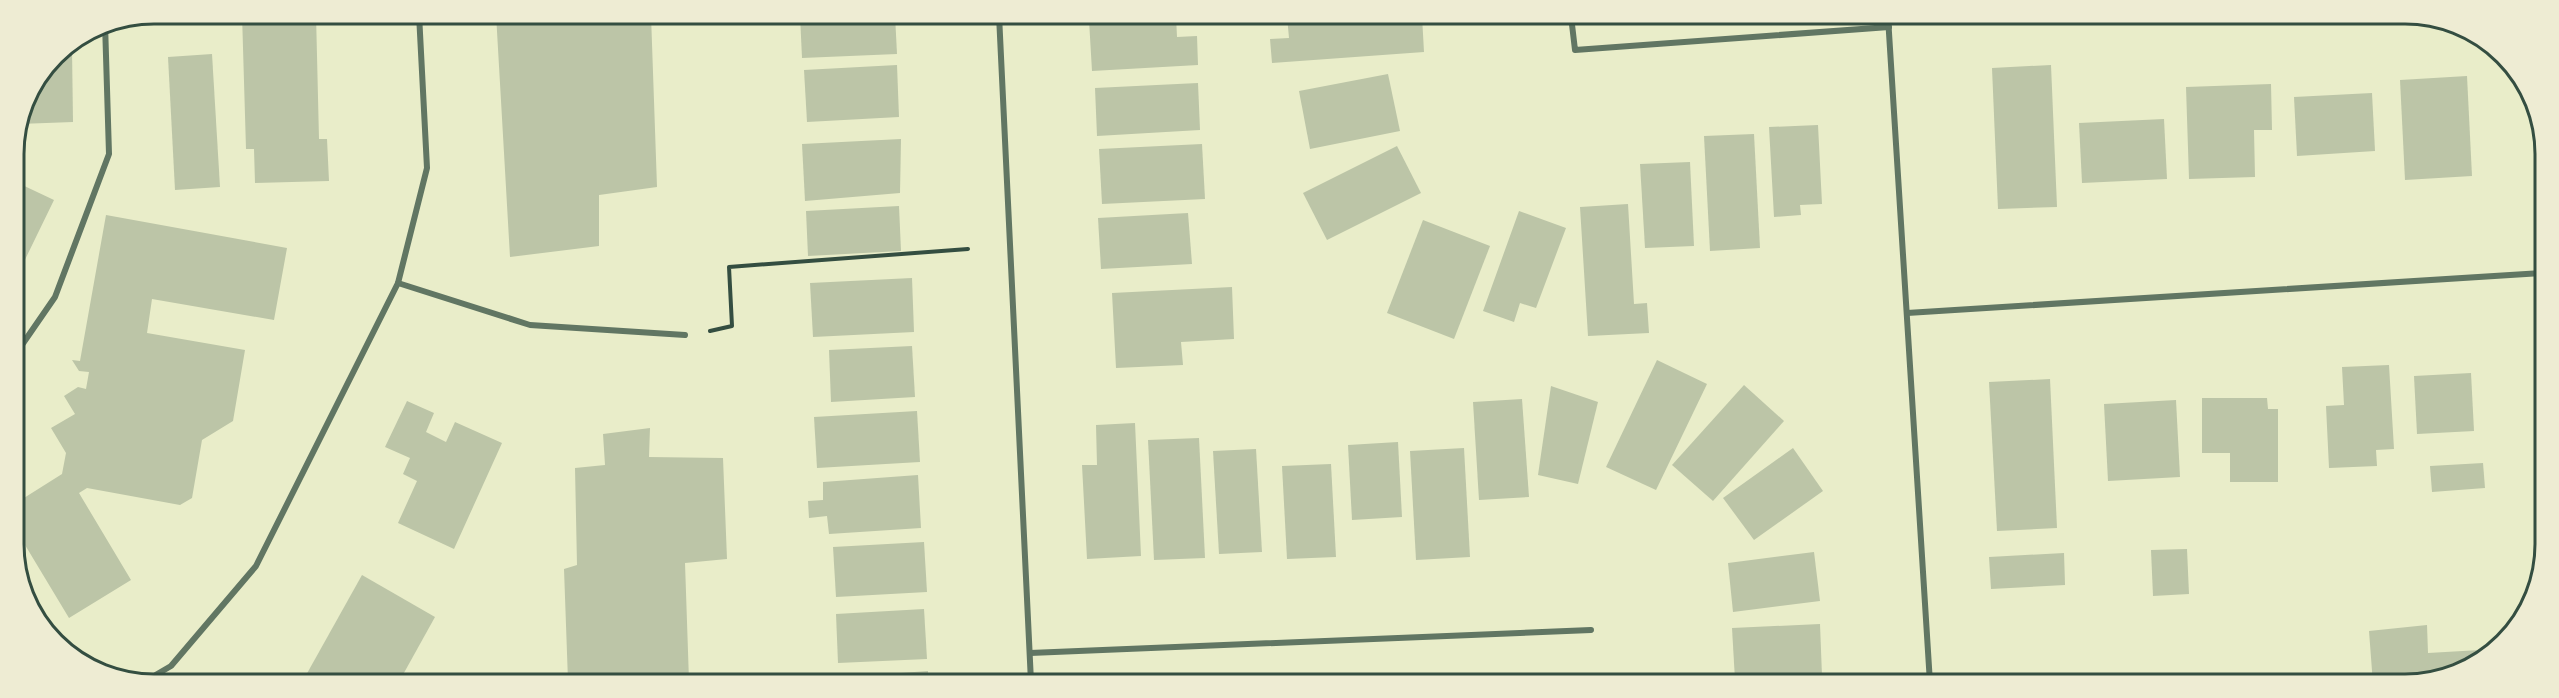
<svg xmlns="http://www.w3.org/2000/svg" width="2559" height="698" font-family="Montserrat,sans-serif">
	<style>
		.building { fill: #bcc5a7 }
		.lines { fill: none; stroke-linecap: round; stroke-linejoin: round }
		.path { stroke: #344e41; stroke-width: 4 }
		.minor { stroke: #617663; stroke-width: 6 }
		.rim { fill: none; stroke: #344e41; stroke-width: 3 }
	</style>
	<rect width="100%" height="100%" fill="#e9edc9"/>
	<g class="building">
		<path d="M242 14H316L319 139H327L329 181 255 183 254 149H246Z"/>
		<path d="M496 14 651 15 657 187 599 195V246L510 257Z"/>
		<path d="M800 15H895L897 54 802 58Z"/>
		<path d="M1176 16 1177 37 1197 36 1198 65 1092 71 1089 20Z"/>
		<path d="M1287 16H1422L1424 52 1272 63 1270 39 1289 38Z"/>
		<path d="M63 49H72L73 122 19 124 24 100 55 54Z"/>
		<path d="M212 54 220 187 175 190 168 57Z"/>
		<path d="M897 65 899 117 807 122 804 70Z"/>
		<path d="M2051 65 2057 207 1998 209 1992 68Z"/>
		<path d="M1388 74 1400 131 1310 149 1299 91Z"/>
		<path d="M2467 76 2472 176 2405 180 2400 80Z"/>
		<path d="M1198 83 1200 130 1097 136 1095 88Z"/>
		<path d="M2271 84 2272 130H2254L2255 177 2189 179 2186 87Z"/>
		<path d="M2372 93 2375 151 2297 156 2294 97Z"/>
		<path d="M2164 119 2167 179 2082 183 2079 123Z"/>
		<path d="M1818 125 1822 204 1800 205 1801 215 1774 217 1769 127Z"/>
		<path d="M1754 134 1760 248 1710 251 1704 136Z"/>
		<path d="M901 139 900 193 805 201 802 144Z"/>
		<path d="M1202 144 1205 199 1102 204 1099 149Z"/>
		<path d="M1397 146 1421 193 1327 240 1303 193Z"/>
		<path d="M1690 162 1694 246 1645 248 1640 164Z"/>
		<path d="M14 168 23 172 18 183 54 200 19 272 14 269Z"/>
		<path d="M1628 204 1634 304 1647 303 1649 333 1588 336 1580 207Z"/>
		<path d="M899 206 901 251 808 256 806 211Z"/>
		<path d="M1519 211 1566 228 1536 308 1520 303 1514 322 1483 311Z"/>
		<path d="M1188 213 1192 264 1101 269 1098 218Z"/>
		<path d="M106 215 287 248 274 320 152 299 147 333 245 350 233 421 202 440 192 498 180 505 87 488 79 493 131 580 69 618 16 530V503L62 474 66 453 51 428 75 414 64 396 78 387 86 389 89 372 79 371 72 360 80 361Z"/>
		<path d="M1423 220 1490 246 1454 339 1387 313Z"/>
		<path d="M912 278 914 332 813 337 810 283Z"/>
		<path d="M1232 287 1234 339 1181 342 1183 365 1116 368 1112 293Z"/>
		<path d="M912 346 915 397 831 402 829 350Z"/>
		<path d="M1657 360 1707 384 1656 490 1606 467Z"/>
		<path d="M2389 365 2394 449 2376 450 2377 466 2329 468 2326 406 2344 405 2342 367Z"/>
		<path d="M2471 373 2474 431 2417 434 2414 376Z"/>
		<path d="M2050 379 2057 528 1997 531 1989 382Z"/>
		<path d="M1744 385 1784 421 1713 501 1672 465Z"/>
		<path d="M1551 386 1598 402 1578 484 1538 475Z"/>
		<path d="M2202 398H2267L2268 409H2278V482H2230V453H2202Z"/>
		<path d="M1522 399 1529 497 1479 500 1473 402Z"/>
		<path d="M2176 400 2180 477 2108 481 2104 404Z"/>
		<path d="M407 401 434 413 426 432 446 442 455 422 502 443 454 549 398 523 417 481 403 474 410 458 385 447Z"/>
		<path d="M917 411 920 462 817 468 814 417Z"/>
		<path d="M1135 423 1141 556 1087 559 1082 465H1097L1096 425Z"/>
		<path d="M650 428 649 457 723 458 727 559 685 563 689 681H568L564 569 577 565 575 468 605 465 603 434Z"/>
		<path d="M1199 438 1205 558 1154 560 1148 440Z"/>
		<path d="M1398 442 1402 517 1352 520 1348 445Z"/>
		<path d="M1464 448 1470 557 1416 560 1410 451Z"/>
		<path d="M1793 448 1823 491 1754 540 1723 498Z"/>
		<path d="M1256 449 1262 552 1219 554 1213 451Z"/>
		<path d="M2483 463 2485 488 2432 492 2430 466Z"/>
		<path d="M1331 464 1336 557 1287 559 1282 466Z"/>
		<path d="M918 475 921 528 829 534 827 516 809 518 808 501 823 500V482Z"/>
		<path d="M924 542 927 592 836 597 833 547Z"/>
		<path d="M2187 549 2189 594 2153 596 2151 550Z"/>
		<path d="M1814 552 1820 601 1733 612 1728 563Z"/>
		<path d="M2064 553 2065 585 1991 589 1989 557Z"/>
		<path d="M362 575 435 617 400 680H311L305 677Z"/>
		<path d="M924 609 927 659 838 663 836 614Z"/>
		<path d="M1820 624 1822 676 1735 680 1732 628Z"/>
		<path d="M2427 625 2428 653 2480 650 2481 657 2414 684H2373L2369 631Z"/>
		<path d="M928 671V681H833V678Z"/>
	</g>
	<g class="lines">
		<path class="path" d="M710 331 732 326 729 267 968 249"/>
		<g class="minor">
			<path d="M999 15 1031 682"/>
			<path d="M1571 16 1575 50 1889 27"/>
			<path d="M1888 17 1930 683"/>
			<path d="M2536 115 2542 214"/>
			<path d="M398 283 530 325 685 335"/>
			<path d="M1907 313 2542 273"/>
			<path d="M15 355 55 297 109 154 105 23"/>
			<path d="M1030 653 1591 630"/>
			<path d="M147 680 171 666 256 566 398 283 427 168 419 14"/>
		</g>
	</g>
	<path d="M0 0H2559V698H0ZM154 24H2405A130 130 0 0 1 2535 154V544A130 130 0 0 1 2405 674H154A130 130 0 0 1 24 544V154A130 130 0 0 1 154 24Z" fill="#eeecd3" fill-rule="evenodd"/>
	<path class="rim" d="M154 24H2405A130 130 0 0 1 2535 154V544A130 130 0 0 1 2405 674H154A130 130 0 0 1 24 544V154A130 130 0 0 1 154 24Z"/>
</svg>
